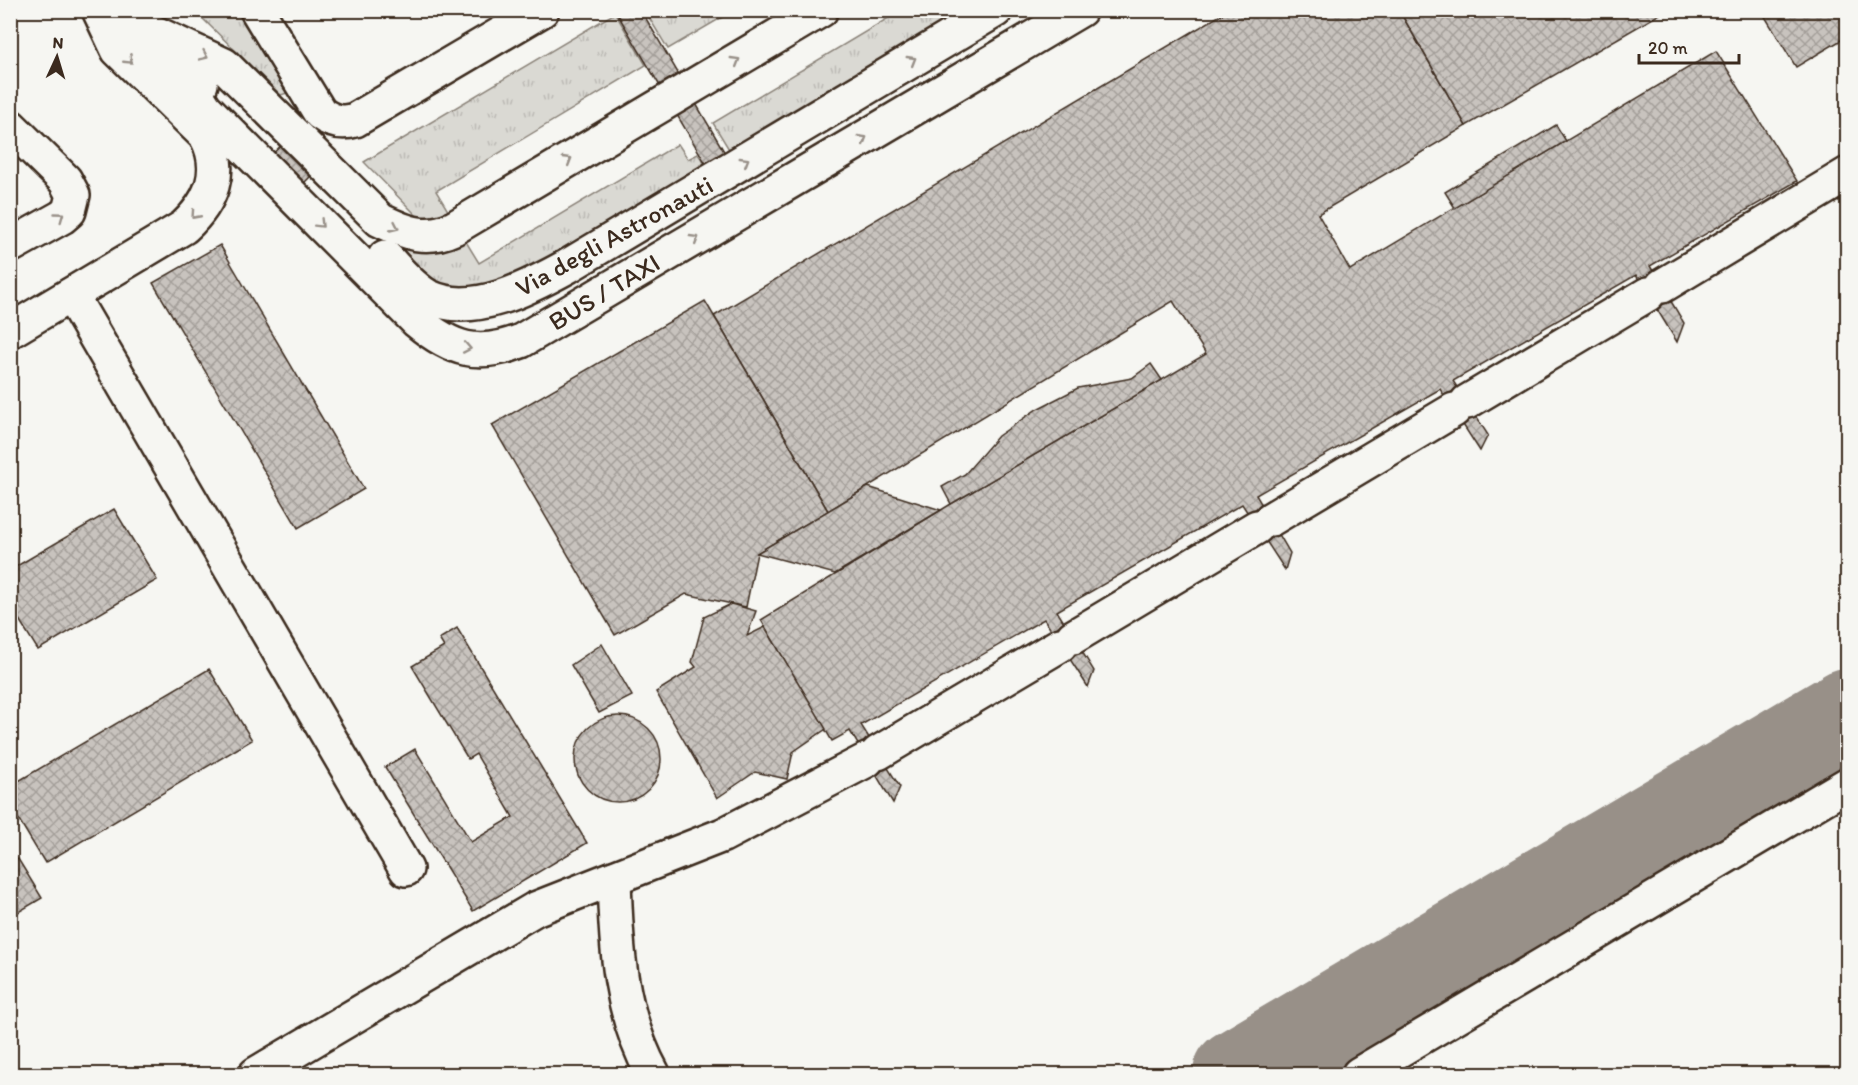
<svg xmlns="http://www.w3.org/2000/svg" width="1858" height="1085" font-family="Itim,sans-serif">
	<style>
		.grass { fill: url(#grass-tufts); stroke: #8a8278; stroke-width: 1.5 }
		.lines { fill: none; stroke-linecap: round; stroke-linejoin: round }
		.taxiway { stroke: #989088; stroke-width: 92 }
		.building { fill: url(#building-cross-hatch); stroke: #3b2a1e; stroke-width: 1.5 }
		.minor-casing { stroke: #3b2a1e; stroke-width: 38 }
		.minor { stroke: #f6f6f2; stroke-width: 33 }
		.oneway { stroke: #989088 }
		.labels { text-anchor: middle; dominant-baseline: central; stroke-width: 5; stroke-linejoin: round; paint-order: stroke }
		.street-label { font-size: 26px; fill: #3b2a1e; stroke: #f6f6f2 }
	</style>
	<defs>
		<pattern id="grass-tufts" width="24" height="20" patternUnits="userSpaceOnUse" patternTransform="scale(1.5)"><rect width="24" height="20" fill="#dad9d3"/><path d="M3 7l-1-3M5 7V3M7 7l1-3M15 17l-1-3M17 17v-4M19 17l1-3" fill="none" stroke="#bcbab5"/></pattern>
		<pattern id="building-cross-hatch" width="8" height="8" patternUnits="userSpaceOnUse" patternTransform="scale(1.5)"><rect width="8" height="8" fill="#c8c3be"/><path d="M0 0l8 8M0 8l8-8" fill="none" stroke="#a49f9a"/></pattern>
	</defs>
	<rect width="100%" height="100%" fill="#f6f6f2"/>
	<filter id="ink" filterUnits="userSpaceOnUse"><feTurbulence type="fractalNoise" baseFrequency=".0167" numOctaves="2"/><feDisplacementMap in="SourceGraphic" scale="12" xChannelSelector="R" yChannelSelector="G"/><feConvolveMatrix kernelMatrix="1 2 1 2 8 2 1 2 1" color-interpolation-filters="sRGB"/></filter>
	<g filter="url(#ink)">
		<g class="grass">
			<path d="M163 11H237L287 93 281 95 202 18Z"/>
			<path d="M645 11H733L668 49Z"/>
			<path d="M900 11H928L932 17 945 11 950 20 730 151 713 123Z"/>
			<path d="M615 13 646 65 436 191 450 214 431 219 418 217 364 162Z"/>
			<path d="M678 144 688 159 698 154 705 164 494 289 437 288 398 250C407 246 426 251 437 250 448 250 456 245 465 240L479 263Z"/>
		</g>
		<g class="lines">
			<path class="taxiway" d="M1239 1074 1848 714"/>
		</g>
		<g class="building">
			<path d="M615 10H641L725 153 706 164Z"/>
			<path d="M1229 10H1399L1466 126 1318 214 1350 270 1716 51 1797 181 1650 266 1684 323 1677 342 1636 275 1453 381 1488 435 1480 451 1440 389 1256 495 1290 553 1285 570 1242 504 1057 611 1094 671 1088 687 1044 619 861 725 900 787 893 803 850 731 832 741 761 620 951 504 1206 354 1173 301 828 511 759 392 714 316Z"/>
			<path d="M1399 10H1667L1466 126Z"/>
			<path d="M1772 10H1848V36L1796 67 1764 15Z"/>
			<path d="M304 123 334 153 282 205 252 174Z"/>
			<path d="M1556 125 1566 141 1455 208 1445 192Z"/>
			<path d="M220 245 364 489 298 528 153 283Z"/>
			<path d="M705 301 759 392 828 511 757 553 746 607 686 594 615 635 492 425Z"/>
			<path d="M1151 364 1162 380 951 504 942 487 965 474 998 436 1037 409 1078 388 1132 378Z"/>
			<path d="M868 487 941 510 835 574 757 553Z"/>
			<path d="M114 509 157 580 38 650 10 605V570Z"/>
			<path d="M731 604 756 611 747 636 765 627 826 729 793 752 787 779 755 772 717 798 656 692 696 667 692 662 704 617Z"/>
			<path d="M457 628 587 843 473 911 385 767 415 749 471 842 513 817 476 754 468 759 412 666 444 647 439 639Z"/>
			<path d="M602 644 632 696 599 713 571 665Z"/>
			<path d="M209 669 252 740 45 863 10 805V786Z"/>
			<circle cx="618" cy="759" r="43"/>
			<path d="M10 856 13 861 18 859 42 898 10 917Z"/>
		</g>
		<g class="lines">
			<defs>
				<g id="minor">
					<path d="M120 10 182 72 201 84"/>
					<path d="M257 10 320 113C332 122 342 124 355 120L542 10"/>
					<path d="M153 32 224 65 380 220C407 233 426 241 454 228L821 10"/>
					<path d="M182 72 205 108 417 321C452 350 478 358 521 341L1080 10"/>
					<path d="M10 126 65 180 73 195 69 211 62 217 10 246"/>
					<path d="M385 257C398 270 412 288 429 297 473 318 530 287 568 266L996 10"/>
					<path d="M1662 286 1848 174"/>
					<path d="M71 295 406 869"/>
					<path d="M10 331 184 227C211 202 225 171 206 136L118 50 99 10"/>
					<path d="M1467 402 1648 294"/>
					<path d="M1271 519 1454 410"/>
					<path d="M1073 637 1257 527"/>
					<path d="M878 753 1060 645"/>
					<path d="M614 878C616 947 619 1012 653 1074"/>
					<path d="M256 1074 535 909 723 835 867 760"/>
					<path d="M1359 1074 1848 784"/>
				</g>
			</defs>
			<use href="#minor" class="minor-casing"/>
			<use href="#minor" class="minor"/>
		</g>
		<defs><path id="oneway-chevron" d="M-2-3.5L2.5 0L-2 3.5" fill="none" stroke-width="1.6" stroke-linecap="round" stroke-linejoin="round" transform="scale(1.5)"/></defs>
		<g class="oneway">
			<use href="#oneway-chevron" transform="translate(204 56) rotate(25)"/>
			<use href="#oneway-chevron" transform="translate(129 60) rotate(44)"/>
			<use href="#oneway-chevron" transform="translate(912 60) rotate(-31)"/>
			<use href="#oneway-chevron" transform="translate(736 61) rotate(-31)"/>
			<use href="#oneway-chevron" transform="translate(863 139) rotate(-31)"/>
			<use href="#oneway-chevron" transform="translate(568 160) rotate(-31)"/>
			<use href="#oneway-chevron" transform="translate(745 161) rotate(-31)"/>
			<use href="#oneway-chevron" transform="translate(195 215) rotate(132)"/>
			<use href="#oneway-chevron" transform="translate(60 216) rotate(-36)"/>
			<use href="#oneway-chevron" transform="translate(320 224) rotate(45)"/>
			<use href="#oneway-chevron" transform="translate(395 227) rotate(25)"/>
			<use href="#oneway-chevron" transform="translate(695 239) rotate(-31)"/>
			<use href="#oneway-chevron" transform="translate(467 348) rotate(11)"/>
		</g>
	</g>
	<g class="labels">
		<g class="street-label">
			<text transform="translate(614 236) rotate(-29)">Via degli Astronauti</text>
			<text transform="translate(604 292) rotate(-31)">BUS / TAXI</text>
		</g>
	</g>
	<rect width="1858" height="1085" fill="none" stroke="#f6f6f2" stroke-width="36"/>
	<rect x="18" y="18" width="1822" height="1049" fill="none" stroke="#3b2a1e" stroke-width="2" filter="url(#ink)"/>
	<g transform="translate(57 57) rotate(4)" stroke="#f6f6f2" stroke-width="4.5" paint-order="stroke">
	<path d="M0-4.5L10 22L0 15L-10 22Z" fill="#3b2a1e"/>
	<text y="-9" font-size="16" font-weight="bold" text-anchor="middle" fill="#3b2a1e">N</text>
	</g>
	<path d="M1639 54v9h100v-9" fill="none" stroke="#3b2a1e" stroke-width="3"/>
	<text x="1648" y="54" font-size="18" fill="#3b2a1e" stroke="#f6f6f2" stroke-width="4.5" paint-order="stroke">20 m</text>
</svg>
